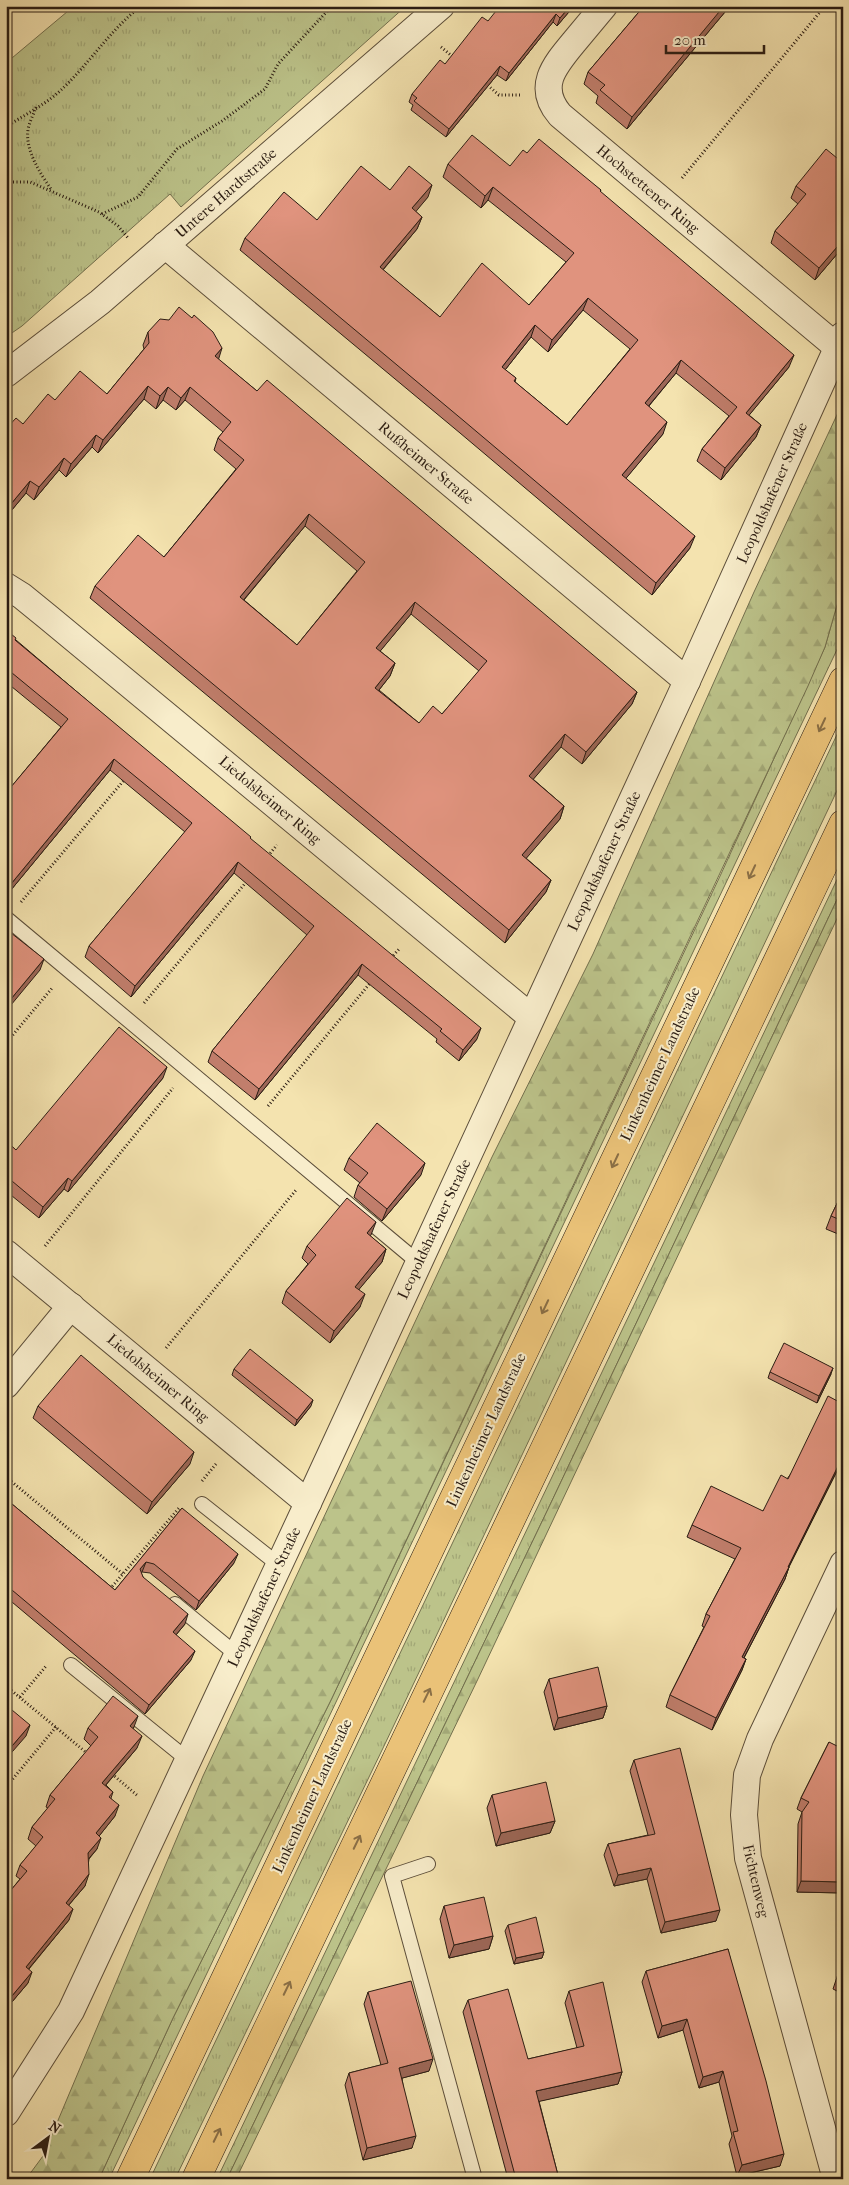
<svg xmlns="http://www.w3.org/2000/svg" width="849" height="2185" font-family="'IM FELL French Canon',serif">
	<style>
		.grass { fill: url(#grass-tufts); stroke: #73704e }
		.forest { fill: url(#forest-firs); stroke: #73704e }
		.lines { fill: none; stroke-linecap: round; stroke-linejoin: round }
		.service-casing { stroke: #5c4e3a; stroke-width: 16 }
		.minor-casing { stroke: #5c4e3a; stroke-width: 28 }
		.primary-casing { stroke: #2a1c13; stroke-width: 29 }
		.path { stroke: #2a1c13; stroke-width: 3; stroke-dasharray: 1 2.5; stroke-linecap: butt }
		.service { stroke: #f8edcb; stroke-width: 14 }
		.minor { stroke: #f8edcb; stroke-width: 26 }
		.primary { stroke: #eac278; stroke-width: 28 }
		.wall { fill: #c17e6c; stroke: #2a1c13; fill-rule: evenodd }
		.shaded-wall { fill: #9d6758; stroke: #2a1c13 }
		.building { fill: #e0937e; stroke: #2a1c13; fill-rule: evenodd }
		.oneway { stroke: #8a6f46 }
		.labels { text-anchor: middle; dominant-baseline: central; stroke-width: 4; stroke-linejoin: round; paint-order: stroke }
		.street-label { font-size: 15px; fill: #2a1c13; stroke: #f8edcb }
	</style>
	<defs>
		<pattern id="grass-tufts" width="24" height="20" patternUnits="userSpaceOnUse" patternTransform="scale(1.25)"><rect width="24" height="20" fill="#bcc38a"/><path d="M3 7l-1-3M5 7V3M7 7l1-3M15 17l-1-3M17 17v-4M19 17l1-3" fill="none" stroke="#a2a776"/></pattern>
		<pattern id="forest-firs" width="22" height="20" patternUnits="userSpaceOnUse" patternTransform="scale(1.25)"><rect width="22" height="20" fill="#bcc38a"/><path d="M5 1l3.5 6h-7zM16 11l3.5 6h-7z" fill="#a2a776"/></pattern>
	</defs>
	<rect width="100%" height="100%" fill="#f4e3af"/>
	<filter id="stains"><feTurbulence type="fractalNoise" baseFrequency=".004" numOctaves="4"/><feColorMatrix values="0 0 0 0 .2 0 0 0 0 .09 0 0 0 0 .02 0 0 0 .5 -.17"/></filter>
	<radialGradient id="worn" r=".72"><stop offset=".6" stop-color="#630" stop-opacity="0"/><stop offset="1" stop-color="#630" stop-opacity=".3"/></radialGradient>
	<g class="grass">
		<path d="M74 6H406L181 207 170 194 22 326 6 337V63Z"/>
		<path d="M843 593V637L109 2179H99L173 2018 332 1698 721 874 825 647 837 605Z"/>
		<path d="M843 722V778L384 1746 175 2179H150Z"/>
		<path d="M843 867V887L549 1507 227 2179H217Z"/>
	</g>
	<g class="forest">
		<path d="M843 402V593L837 605 825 647 808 686 332 1698 173 2018 99 2179H26L43 2156 203 1776 492 1157 593 954 754 592Z"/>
		<path d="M843 887V906L477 1681 236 2179H227L549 1507Z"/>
	</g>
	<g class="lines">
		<defs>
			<g id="service">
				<path d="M6 918 419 1263"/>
				<path d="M202 1504 279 1565"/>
				<path d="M175 1604 236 1654"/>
				<path d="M71 1665 188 1760"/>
				<path d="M428 1864 392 1876 475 2179"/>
			</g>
			<g id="minor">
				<path d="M604 6C594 18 584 30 574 42 554 66 536 87 560 115L837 347"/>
				<path d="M165 245 687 681"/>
				<path d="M6 374 100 302 441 6"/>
				<path d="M6 586 22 596 49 618 531 1017"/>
				<path d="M6 1253 308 1503"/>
				<path d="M6 1385 71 1306"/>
				<path d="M6 2113 71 2011 308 1503 687 681 843 335"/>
				<path d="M836 2179 748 1858 744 1815 747 1775 760 1739 843 1564"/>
			</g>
			<g id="primary">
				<path d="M130 2179 843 681"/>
				<path d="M196 2179 843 824"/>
			</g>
		</defs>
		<use href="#service" class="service-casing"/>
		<use href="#minor" class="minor-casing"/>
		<use href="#primary" class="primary-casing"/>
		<g class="path">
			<path d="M490 6 496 11"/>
			<path d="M441 47 453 57"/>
			<path d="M485 83 499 95H520"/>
			<path d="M36 107C34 114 29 122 28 130 25 150 40 173 51 189"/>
			<path d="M6 127C24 115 45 105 61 90 89 64 110 30 141 6"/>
			<path d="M682 178 825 6"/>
			<path d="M6 182H30L99 212 118 226 129 239"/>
			<path d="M102 214 138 197 177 149 222 121 265 89 278 64 332 6"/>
			<path d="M268 856 277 845"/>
			<path d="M21 902 125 779"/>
			<path d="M391 958 400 948"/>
			<path d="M144 1003 248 880"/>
			<path d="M6 1043 53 987"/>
			<path d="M268 1106 371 982"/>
			<path d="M45 1246 173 1088"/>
			<path d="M166 1348 296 1190"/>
			<path d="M6 1477 123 1574"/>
			<path d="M202 1481 216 1464"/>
			<path d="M110 1589 179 1508"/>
			<path d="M6 1686 88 1754"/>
			<path d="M20 1697 47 1665"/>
			<path d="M112 1774 138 1796"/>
			<path d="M6 1787 56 1727"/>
		</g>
		<use href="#service" class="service"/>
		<use href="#minor" class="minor"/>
		<use href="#primary" class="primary"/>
	</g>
	<g class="wall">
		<path d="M574 6 557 26 553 22 506 81 497 75 446 137 411 110 413 105 409 102 412 94 445 64 488 21Z"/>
		<path d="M644 6H727L725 12 627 129 596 103 598 96 584 84 588 72Z"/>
		<path d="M843 68V80L839 77Z"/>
		<path d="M527 153 601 190 600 192 789 367 749 415 761 425 756 437 721 480 697 461 702 449 729 416 676 373 649 406 663 434 626 478 690 548 652 595 460 433 240 250 245 238 317 220 390 190 428 197 415 211 422 217 417 229 383 270 440 317 529 305 566 262 488 200 481 208 443 177 448 164 510 166ZM583 310 630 349 567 425 515 382 516 378 505 370 531 337 548 352Z"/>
		<path d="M843 163V247L815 280 771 243 775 231 798 204 791 198 796 186Z"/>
		<path d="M148 332 218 359 257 391 637 692 632 704 582 764 561 747 533 779 564 806 560 819 526 858 551 880 546 892 505 943 90 598 95 586 164 557 236 469 214 450 218 438 223 432 185 400 176 410 163 400 156 409 144 399 98 453 92 447 66 477 59 470 34 500 26 493 6 517V429L23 424 55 400 107 394 144 349 143 345ZM305 526 357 571 297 645 244 600ZM411 614 479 671 442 714 419 723 379 690 390 676 395 663 380 651Z"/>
		<path d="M6 630 16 640 250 839 477 1039 459 1061 436 1042 437 1039 358 975 255 1100 208 1062 212 1051 307 935 234 873 131 997 85 957 89 946 185 832 110 770 6 896V793L61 727 6 682Z"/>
		<path d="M163 1078 68 1192 64 1189 39 1218 6 1191V1141L16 1150Z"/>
		<path d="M349 1158 421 1175 382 1221 354 1197 358 1185 360 1183 344 1170Z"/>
		<path d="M843 1191V1236L826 1229 831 1216Z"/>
		<path d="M371 1235 370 1236 386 1249 382 1262 359 1289 360 1307 330 1343 282 1303 286 1291 308 1264 302 1258 307 1246Z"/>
		<path d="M234 1369 311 1406 295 1426 232 1375Z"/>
		<path d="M770 1372 831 1374 817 1403 768 1378Z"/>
		<path d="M843 1404V1459L789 1567 785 1579 744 1658 746 1659 742 1670 712 1730 666 1707 670 1695 704 1627 702 1626 706 1614 735 1559 687 1537 692 1525 763 1511Z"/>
		<path d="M38 1406 190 1464 147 1514 33 1418Z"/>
		<path d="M6 1499 115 1590 182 1508 234 1563 196 1610 150 1573 142 1572 141 1573 143 1577 185 1624 176 1635 191 1660 145 1714 6 1597Z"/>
		<path d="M549 1679 607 1706 603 1718 554 1730 544 1692Z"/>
		<path d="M134 1727 133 1729 137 1748 106 1785 113 1792 111 1798 115 1816 99 1836 97 1849 89 1859 85 1886 69 1905V1920L29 1969 28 1983 6 2009V1896L20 1879 16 1876 20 1865 36 1846 28 1839 32 1827 48 1808 46 1807 50 1795 91 1746 84 1739 88 1728Z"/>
		<path d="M829 1742 843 1893 797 1892 798 1824 802 1812 797 1809 801 1798Z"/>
		<path d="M634 1760 716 1921 661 1933 647 1879 614 1886 604 1855 608 1844 648 1835 630 1771Z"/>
		<path d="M492 1795 555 1821 550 1833 496 1846 487 1808Z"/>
		<path d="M444 1906 493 1936 489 1949 449 1958 440 1919Z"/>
		<path d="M508 1925 544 1952 542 1958 514 1964 505 1931Z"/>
		<path d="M728 1949 780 2166 737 2176 729 2144 732 2136 719 2082 699 2088 683 2030 658 2038 642 1982 646 1971Z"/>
		<path d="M843 1967V1994L833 1989 837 1977Z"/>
		<path d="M569 1991 622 2072 618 2084 539 2101 559 2179H508L463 2012 468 2000 528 2059 577 2048 565 2003Z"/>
		<path d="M368 1992 429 2071 402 2078 412 2148 363 2160 345 2085 349 2073 381 2065 364 2004Z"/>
	</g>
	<g class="shaded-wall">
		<path d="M570 6H574L557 26 560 18Z"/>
		<path d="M723 6H727L725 12 627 129 632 117Z"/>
		<path d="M556 14 553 22 506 81 509 73Z"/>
		<path d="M500 66 497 75 446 137 449 129Z"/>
		<path d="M432 185 428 197 408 221 412 208Z"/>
		<path d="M493 187 488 200 481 208 485 196Z"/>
		<path d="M422 217 417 229 375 279 380 267Z"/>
		<path d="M843 240V247L815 280 819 268Z"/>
		<path d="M588 298 583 310 548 352 552 340Z"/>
		<path d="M535 325 531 337 498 379 502 367Z"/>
		<path d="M222 348 218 361 215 356Z"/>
		<path d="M794 355 789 367 741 425 746 413Z"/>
		<path d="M681 360 676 373 641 415 645 403Z"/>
		<path d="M148 386 144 399 98 453 103 440Z"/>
		<path d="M168 387 163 400 156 409 160 396Z"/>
		<path d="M190 387 185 400 176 410 181 398Z"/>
		<path d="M667 422 663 434 618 488 622 475Z"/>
		<path d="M761 425 756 437 721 480 725 468Z"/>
		<path d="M96 435 92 447 66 477 71 464Z"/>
		<path d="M64 458 59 470 34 500 39 487Z"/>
		<path d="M30 481 26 493 6 517V510Z"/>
		<path d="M309 514 305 526 236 609 240 597Z"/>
		<path d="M695 536 690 548 652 595 656 583Z"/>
		<path d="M415 602 411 614 372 661 376 648Z"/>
		<path d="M395 663 390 676 371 700 375 688Z"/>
		<path d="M637 692 632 704 582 764 586 752Z"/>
		<path d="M565 734 561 747 525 789 529 776Z"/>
		<path d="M114 759 110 770 6 896V890Z"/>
		<path d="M564 806 560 819 518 868 522 855Z"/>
		<path d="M238 862 234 873 131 997 135 986Z"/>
		<path d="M551 880 546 892 505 943 509 930Z"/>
		<path d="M44 959 40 970 6 1011V1005Z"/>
		<path d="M362 964 358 975 255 1100 259 1089Z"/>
		<path d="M481 1028 477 1039 459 1061 463 1050Z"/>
		<path d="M167 1067 163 1078 68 1192 72 1181Z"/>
		<path d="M425 1163 421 1175 382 1221 387 1209Z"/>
		<path d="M68 1178 64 1189 39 1218 43 1207Z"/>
		<path d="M376 1222 371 1235 362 1245 367 1233Z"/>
		<path d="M386 1249 382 1262 351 1299 355 1287Z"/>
		<path d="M365 1294 360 1307 330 1343 334 1331Z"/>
		<path d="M833 1368 831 1374 817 1403 819 1396Z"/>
		<path d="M313 1400 311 1406 295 1426 297 1420Z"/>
		<path d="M194 1452 190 1464 147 1514 152 1502Z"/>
		<path d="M843 1456V1459L783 1578 788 1567Z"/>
		<path d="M238 1554 234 1563 196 1610 199 1601Z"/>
		<path d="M146 1562 142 1572 136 1578 140 1569Z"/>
		<path d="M789 1567 785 1579 738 1669 742 1657Z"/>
		<path d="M188 1614 185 1624 170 1642 173 1632Z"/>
		<path d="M195 1651 191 1660 145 1714 149 1705Z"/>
		<path d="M746 1659 742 1670 712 1730 716 1718Z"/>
		<path d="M607 1706 603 1718 554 1730 558 1718Z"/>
		<path d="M138 1716 134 1727 125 1738 130 1726Z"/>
		<path d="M30 1725 26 1736 6 1759V1753Z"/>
		<path d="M142 1736 137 1748 98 1794 102 1783Z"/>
		<path d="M119 1805 115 1816 92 1845 96 1833Z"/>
		<path d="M555 1821 550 1833 496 1846 501 1833Z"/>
		<path d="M101 1838 97 1849 84 1864 88 1853Z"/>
		<path d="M651 1868 647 1879 614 1886 618 1875Z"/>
		<path d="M89 1874 85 1886 61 1914 66 1903Z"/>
		<path d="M801 1881 843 1882V1893L797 1892Z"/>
		<path d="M73 1909 69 1920 21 1978 26 1967Z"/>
		<path d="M720 1910 716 1921 661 1933 665 1922Z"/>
		<path d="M493 1936 489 1949 449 1958 454 1945Z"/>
		<path d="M544 1952 542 1958 514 1964 516 1958Z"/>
		<path d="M32 1972 28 1983 6 2009V2003Z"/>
		<path d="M687 2019 683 2030 658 2038 662 2026Z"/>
		<path d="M433 2059 429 2071 395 2080 399 2068Z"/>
		<path d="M723 2071 719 2082 699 2088 703 2077Z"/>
		<path d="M622 2072 618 2084 532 2103 536 2091Z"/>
		<path d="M416 2136 412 2148 363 2160 367 2148Z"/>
		<path d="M784 2154 780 2166 737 2176 742 2165Z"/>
	</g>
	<g class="building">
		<path d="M500 6H570L560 18 556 14 509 73 500 66 449 129 414 101 417 98 412 94 440 60 445 64 482 17 488 21Z"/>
		<path d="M644 6H724L632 117 600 90 605 85 588 72Z"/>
		<path d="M472 135 510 166 523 150 527 153 539 139 601 190 600 191 794 355 746 413 761 425 725 468 702 449 737 407 681 360 645 403 667 422 622 475 695 536 656 583 464 421 245 238 284 192 317 220 361 166 390 190 409 166 432 185 412 208 422 217 380 267 440 317 482 263 529 305 574 253 493 187 485 196 448 164ZM588 298 638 340 567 425 514 381 516 378 502 367 535 325 552 340Z"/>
		<path d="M826 149 843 163V240L819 268 775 231 806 194 796 186Z"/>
		<path d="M179 307 192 318 194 315 213 332 222 348 215 356 257 391 267 380 637 692 586 752 565 734 529 776 564 806 522 855 551 880 509 930 95 586 138 535 164 557 244 460 218 438 231 422 190 387 181 398 168 387 160 396 148 386 103 440 96 435 71 464 64 458 39 487 30 481 6 510V429L16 418 23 424 48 394 55 400 80 371 107 394 149 343 148 332 160 319 169 320ZM309 514 365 562 297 645 240 597ZM415 602 487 661 442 714 433 706 419 723 375 688 395 663 376 648Z"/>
		<path d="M6 630 16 638 15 640 251 837 250 838 481 1028 463 1050 440 1031 442 1029 362 964 259 1089 212 1051 314 926 238 862 135 986 89 946 192 823 114 759 6 890V793L68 719 6 668Z"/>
		<path d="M6 929 44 959 6 1005Z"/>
		<path d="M119 1027 167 1067 72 1181 68 1178 43 1207 6 1176V1141L16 1150Z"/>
		<path d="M377 1123 425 1163 387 1209 358 1185 368 1173 349 1158Z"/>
		<path d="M843 1191V1221L831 1216Z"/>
		<path d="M347 1198 376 1222 367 1233 386 1249 355 1287 365 1294 334 1331 286 1291 316 1255 307 1246Z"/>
		<path d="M784 1343 833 1368 819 1396 770 1372Z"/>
		<path d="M250 1349 313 1400 297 1420 234 1369Z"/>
		<path d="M81 1355 194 1452 152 1502 38 1406Z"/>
		<path d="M828 1396 843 1404V1456L788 1567H789L742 1657 746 1659 716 1718 670 1695 710 1616 706 1614 741 1548 692 1525 711 1486 763 1511 781 1475 788 1479Z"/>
		<path d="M6 1499 115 1590 182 1508 238 1554 199 1601 154 1564 146 1562 140 1569 143 1577 188 1614 173 1632 195 1651 149 1705 6 1585Z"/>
		<path d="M598 1667 607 1706 558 1718 549 1679Z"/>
		<path d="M113 1696 138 1716 130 1726 142 1736 102 1783 113 1792 109 1797 119 1805 96 1833 101 1838 88 1853 89 1874 66 1903 73 1909 26 1967 32 1972 6 2003V1896L27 1871 20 1865 43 1837 32 1827 55 1799 50 1795 98 1737 88 1728Z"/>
		<path d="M6 1705 30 1725 6 1753Z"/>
		<path d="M843 1734V1882L801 1881 802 1812 809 1802 801 1798 829 1742 837 1746Z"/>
		<path d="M680 1748 720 1910 665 1922 651 1868 618 1875 608 1844 655 1834 634 1760Z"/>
		<path d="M546 1782 555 1821 501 1833 492 1795Z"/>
		<path d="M484 1897 493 1936 454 1945 444 1906Z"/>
		<path d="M536 1917 544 1952 516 1958 508 1925Z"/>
		<path d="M728 1949 766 2081 784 2154 742 2165 733 2132 738 2131 723 2071 703 2077 687 2019 662 2026 646 1971Z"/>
		<path d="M843 1967V1980L837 1977Z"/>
		<path d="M411 1981 433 2059 399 2068 416 2136 367 2148 349 2073 388 2063 368 1992Z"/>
		<path d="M603 1982 622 2072 536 2091 559 2179H516L468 2000 508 1989 528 2059 584 2046 569 1991Z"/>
	</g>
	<defs><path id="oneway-shaft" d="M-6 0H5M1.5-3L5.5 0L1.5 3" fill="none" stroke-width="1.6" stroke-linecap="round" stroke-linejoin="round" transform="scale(1.25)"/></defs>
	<g class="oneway">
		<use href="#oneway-shaft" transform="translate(822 725) rotate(115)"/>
		<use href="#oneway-shaft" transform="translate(752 872) rotate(115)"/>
		<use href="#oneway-shaft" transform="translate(615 1161) rotate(115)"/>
		<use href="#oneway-shaft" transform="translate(545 1307) rotate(115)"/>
		<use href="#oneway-shaft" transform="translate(427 1695) rotate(-64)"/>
		<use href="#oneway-shaft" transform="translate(357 1842) rotate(-64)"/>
		<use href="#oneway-shaft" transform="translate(287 1988) rotate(-64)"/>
		<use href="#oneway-shaft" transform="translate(217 2135) rotate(-64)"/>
	</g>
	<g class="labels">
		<g class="street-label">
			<text transform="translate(648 189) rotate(40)">Hochstettener Ring</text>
			<text transform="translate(226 193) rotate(-41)">Untere Hardtstraße</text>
			<text transform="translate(426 463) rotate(40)">Rußheimer Straße</text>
			<text transform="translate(772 493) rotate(-66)">Leopoldshafener Straße</text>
			<text transform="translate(270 800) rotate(40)">Liedolsheimer Ring</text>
			<text transform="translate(604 861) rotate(-65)">Leopoldshafener Straße</text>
			<text transform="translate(660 1064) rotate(-65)">Linkenheimer Landstraße</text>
			<text transform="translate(434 1229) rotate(-65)">Leopoldshafener Straße</text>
			<text transform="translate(158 1378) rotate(40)">Liedolsheimer Ring</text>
			<text transform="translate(486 1430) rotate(-65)">Linkenheimer Landstraße</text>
			<text transform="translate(264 1597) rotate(-65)">Leopoldshafener Straße</text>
			<text transform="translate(312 1796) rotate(-65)">Linkenheimer Landstraße</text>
			<text transform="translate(756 1881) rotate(77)">Fichtenweg</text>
		</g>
	</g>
	<rect width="849" height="2185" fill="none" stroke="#f4e3af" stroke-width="25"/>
	<rect x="8" y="8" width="834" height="2170" fill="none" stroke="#2a1c13" stroke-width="2.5"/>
	<rect x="12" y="12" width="824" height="2160" fill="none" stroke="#2a1c13"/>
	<g transform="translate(48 2138) rotate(32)" stroke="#f8edcb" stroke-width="4" paint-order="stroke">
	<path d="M0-4L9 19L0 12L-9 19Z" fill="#2a1c13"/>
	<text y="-8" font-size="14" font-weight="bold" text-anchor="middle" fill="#2a1c13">N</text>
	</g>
	<path d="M666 45v8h98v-8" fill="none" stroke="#2a1c13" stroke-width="2.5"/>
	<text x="674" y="45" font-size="15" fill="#2a1c13" stroke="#f8edcb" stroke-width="4" paint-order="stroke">20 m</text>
	<rect width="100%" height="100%" filter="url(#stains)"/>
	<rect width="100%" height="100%" fill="url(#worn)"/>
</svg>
